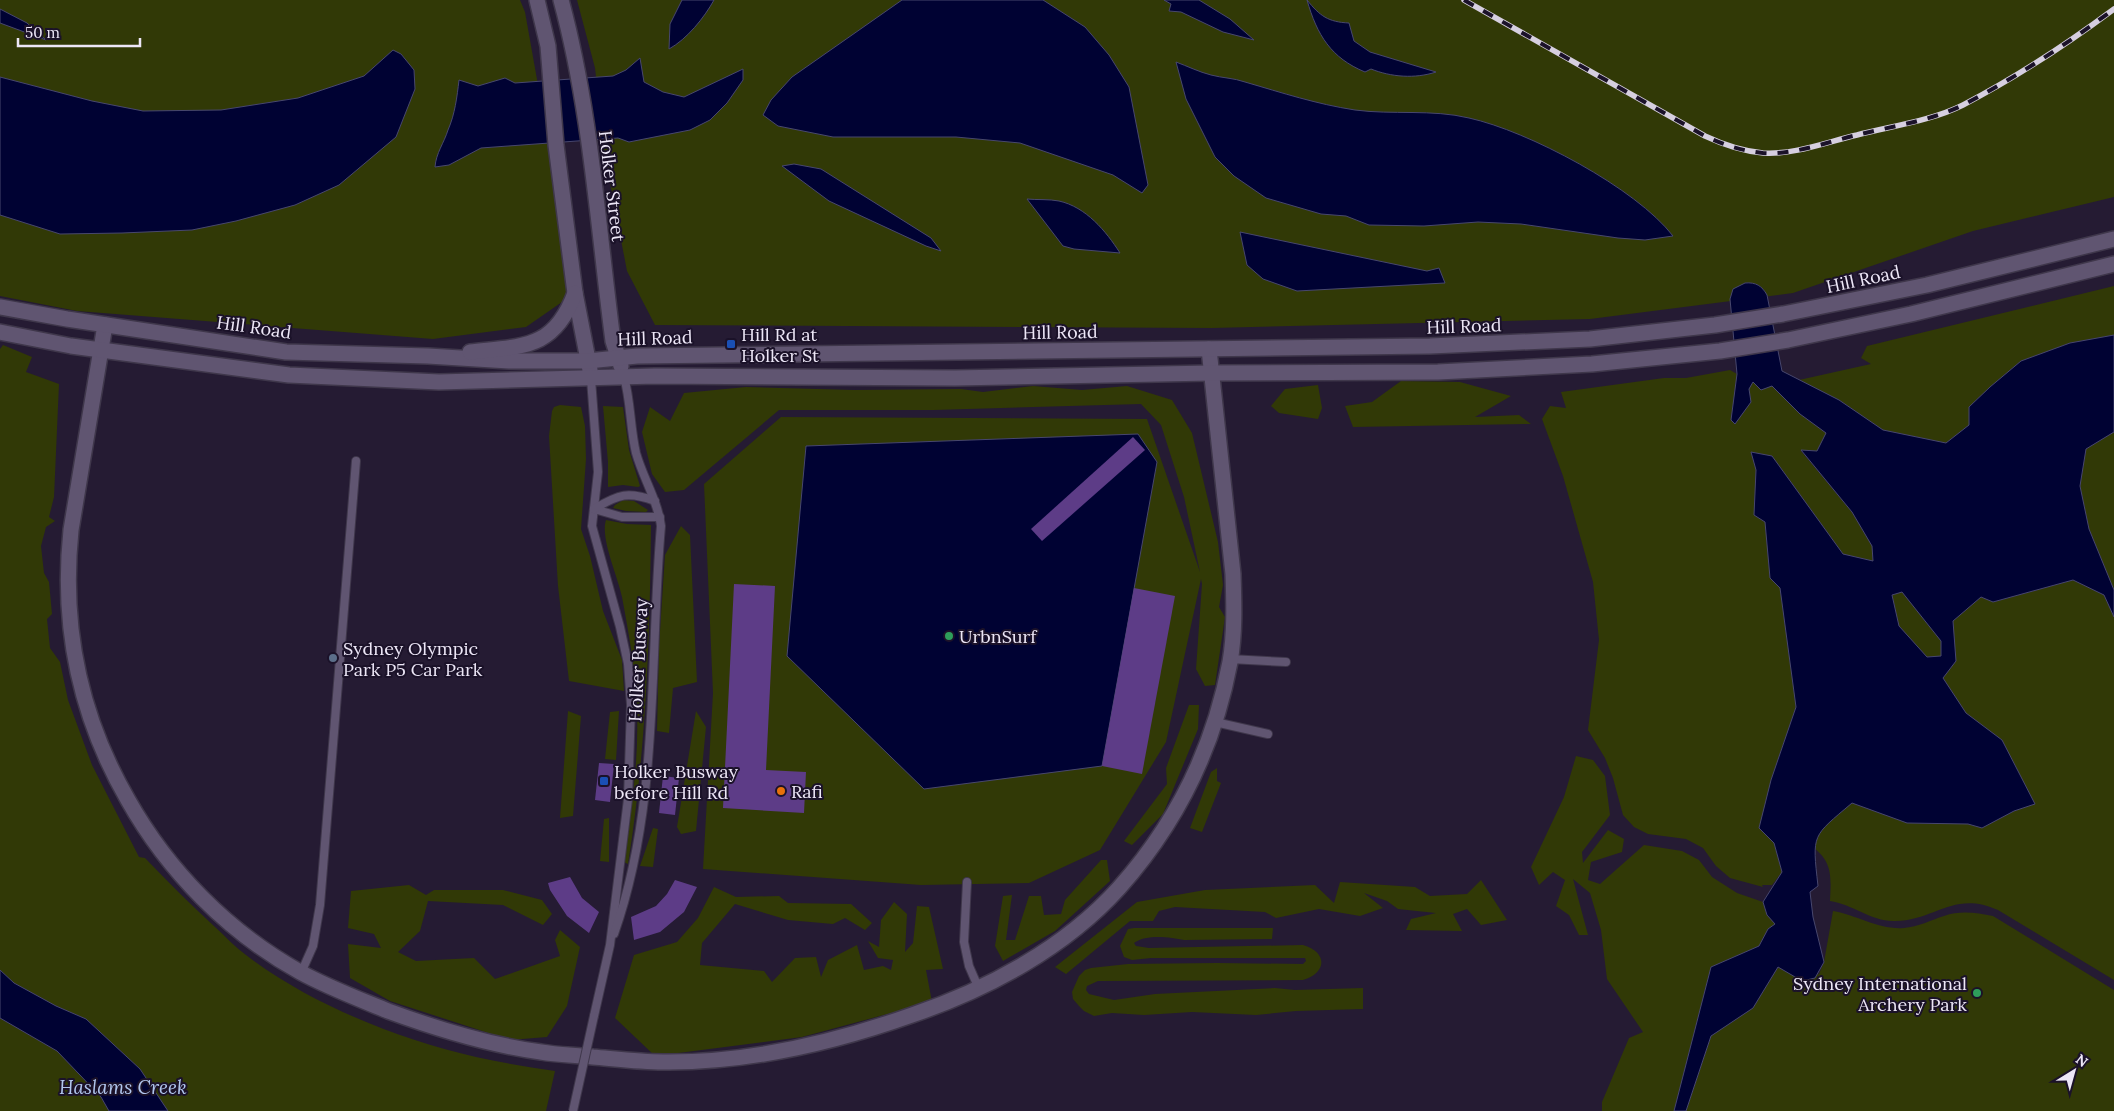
<svg xmlns="http://www.w3.org/2000/svg" width="2114" height="1111" font-family="Lora,serif">
	<style>
		.green { fill: #313906 }
		.water { fill: #000233; stroke: #47476e; fill-rule: evenodd }
		.building { fill: #5d3c87 }
		.lines { fill: none; stroke-linecap: round; stroke-linejoin: round }
		.lane-casing { stroke: #3f374b; stroke-width: 10 }
		.street-casing { stroke: #3f374b; stroke-width: 18 }
		.secondary-casing { stroke: #3f374b; stroke-width: 18 }
		.lane { stroke: #605571; stroke-width: 8 }
		.street { stroke: #605571; stroke-width: 15 }
		.secondary { stroke: #605571; stroke-width: 15 }
		.rail-casing { stroke: #d6cfe0; stroke-width: 5.5 }
		.rail { stroke: #1b1229; stroke-width: 4; stroke-dasharray: 11; stroke-linecap: butt }
		.lane-bridge-casing { stroke: #3f374b; stroke-width: 10; stroke-linecap: butt }
		.lane-bridge { stroke: #605571; stroke-width: 8 }
		.transit-dot { fill: #1a4fb4; stroke: #1b1229; stroke-width: 2 }
		.leisure-dot { fill: #2e9e5b; stroke: #1b1229; stroke-width: 2 }
		.service-dot { fill: #5c6f8a; stroke: #1b1229; stroke-width: 2 }
		.food-dot { fill: #e8710a; stroke: #1b1229; stroke-width: 2 }
		.labels { text-anchor: middle; dominant-baseline: central; stroke-width: 4; stroke-linejoin: round; paint-order: stroke }
		.street-label { font-size: 18px; fill: #ede7f7; stroke: #1b1229 }
		.poi-label { font-size: 18px; fill: #ede7f7; stroke: #1b1229; text-anchor: start }
		.water-label { font-size: 19px; font-style: italic; fill: #b1c6ee; stroke: #1b1229 }
	</style>
	<rect width="100%" height="100%" fill="#251b33"/>
	<g class="green">
		<path d="M0 0H520L525 12 575 293 526 327 433 339 77 311 0 296Z"/>
		<path d="M577 0H2114V197L1973 231 1793 293 1590 319 1212 328 655 325 627 271 605 157 595 68Z"/>
		<path d="M2114 286V335L2070 343 2021 361 1990 387 1969 407V425L1946 443 1883 430 1839 400 1799 380 1871 364 1861 358 1867 346Z"/>
		<path d="M3 345 32 357 26 372 59 384 54 497 49 517 55 521 46 527 41 546 44 573 49 582 52 614 47 619 50 648 60 662 68 700 92 765 139 857 145 858C168 882 191 905 215 927 225 936 235 947 246 955 310 1004 398 1039 476 1057 502 1063 529 1067 555 1071L546 1111H168L140 1069 86 1019 56 1006 14 983 0 970V349Z"/>
		<path d="M1730 370 1737 374 1731 419 1735 424 1751 402 1749 389 1753 382 1772 386 1800 414 1827 433 1817 451H1801L1852 512 1872 546 1873 561 1843 554 1772 456 1751 452 1756 470 1754 515 1765 522 1770 578 1780 588 1796 707 1771 780 1774 843 1782 872 1772 885H1762L1763 887 1730 878 1716 866 1703 848 1686 839 1648 834 1634 827 1623 815 1613 778 1605 758 1588 730 1599 640 1593 582 1563 476 1542 419 1550 406 1566 408 1561 392 1664 378H1686Z"/>
		<path d="M1401 381 1460 382 1511 396 1475 417 1519 415 1531 424 1353 427 1345 406 1372 402Z"/>
		<path d="M1318 385 1322 408 1318 419 1279 413 1271 406 1285 389Z"/>
		<path d="M1033 386 1082 390 1127 386 1172 400 1192 433 1218 542 1223 585 1219 607 1225 617 1215 685 1205 686 1196 669 1202 584 1201 579 1166 742 1100 850 1029 883 921 885 703 869 713 693 704 484 781 417 1147 419 1200 572 1184 497 1161 425 1141 404 934 410H779L684 490 665 492 652 474 642 432 650 407 670 421 684 393 746 387 854 390 961 389 983 392Z"/>
		<path d="M560 405 581 407 585 426 586 459 581 529 590 556 603 611 622 660 624 691 569 681 558 586 549 436 552 411 554 407Z"/>
		<path d="M603 406 623 407 629 450 640 486 638 487 623 485 608 487V462Z"/>
		<path d="M2114 432V590L2089 529 2080 486 2086 449Z"/>
		<path d="M623 500 634 501 648 510 646 512 626 511 613 508 615 505Z"/>
		<path d="M606 520 627 524 651 525C650 639 646 751 628 864L624 862C631 812 639 761 637 711 636 672 629 635 622 597 618 577 600 538 606 520Z"/>
		<path d="M681 526 690 535 697 682 673 688 669 733 657 731 659 646 665 555Z"/>
		<path d="M2073 580 2104 595 2114 617V980L1998 910C1954 890 1936 920 1895 921 1872 922 1852 904 1830 901 1831 878 1833 863 1814 848L1820 830 1852 803 1907 823 1968 824 1982 828 2014 811 2034 804 2002 740 1966 713 1943 678 1956 661 1953 621 1981 597 1994 602Z"/>
		<path d="M1902 592 1942 641 1941 656 1927 657 1899 626 1892 594Z"/>
		<path d="M1189 705H1199L1198 729 1163 814 1132 845 1124 841 1167 784 1166 768Z"/>
		<path d="M568 711 581 716 573 816 560 818Z"/>
		<path d="M619 711 616 760 605 759 610 712Z"/>
		<path d="M696 711 706 727 696 831 681 834 677 827Z"/>
		<path d="M1576 756 1593 760 1605 776 1610 815 1582 852 1583 863 1608 830 1624 839 1622 852 1591 862 1588 880 1600 884 1644 845 1682 851 1699 860 1712 877 1737 893 1763 902 1767 915 1776 924 1768 929 1759 946 1711 967 1674 1111H1602V1102L1629 1038 1643 1032 1607 979 1601 930 1590 893 1573 879 1588 935H1579L1569 915 1556 906 1565 880 1553 872 1539 885 1531 867 1564 797Z"/>
		<path d="M1217 768V781L1221 783 1202 832 1190 828 1211 772Z"/>
		<path d="M609 818V862L600 861 604 819Z"/>
		<path d="M653 828 658 829 653 867 640 866Z"/>
		<path d="M1101 860H1107L1110 881 1055 931 1003 961 995 946 1003 896 1012 895 1006 940H1015L1029 896H1041L1044 915 1061 914 1065 900Z"/>
		<path d="M1481 880 1507 920 1481 925 1467 909 1453 914 1462 931 1406 930 1411 919 1436 913 1398 909 1387 901 1364 893 1383 908 1360 916 1319 909 1276 918 1265 912 1175 907 1159 911 1153 921H1130L1066 974 1055 967 1137 902 1205 890 1315 885 1334 903 1340 882 1415 887 1430 896 1467 894Z"/>
		<path d="M409 885 426 895 434 890H503L542 900 552 914 543 925 503 905 428 901 420 931 398 952 416 961 474 958 495 979 560 956 555 940 560 930 580 947 567 1006 547 1037 510 1040 390 1001 350 978 348 944 381 948 374 934 348 928 351 891Z"/>
		<path d="M714 887 736 897 779 896 788 903 851 904 872 923 865 930 845 918 833 924 788 920 735 904 702 943 700 965 764 971 772 982 795 958 816 957 821 977 828 960 857 945 864 970 883 966 891 970 893 960 878 958 868 941 879 947 881 920 894 902 907 914 905 952 913 943 917 906 929 907 943 969 926 970 932 1002 802 1037 655 1056 615 1018 634 955 677 942 698 918Z"/>
		<path d="M1833 911C1857 915 1879 930 1904 928 1918 927 1931 920 1944 916 1961 910 1977 913 1993 916L2114 990V1111H1686L1711 1036 1753 1008 1779 966 1802 981 1819 974 1824 962Z"/>
		<path d="M1134 928H1273L1272 939 1184 940C1170 937 1146 934 1134 943L1136 946 1149 948 1303 945C1328 952 1327 973 1303 980L1098 981 1087 986 1086 990 1089 994 1114 1000 1155 994 1275 988 1295 990 1363 988V1009L1296 1011 1256 1015 1192 1012 1144 1015 1112 1013 1094 1016 1084 1011 1079 1006 1073 999 1072 992 1079 976 1085 970 1091 968 1128 964 1217 963 1303 964 1306 961 1305 958H1151L1132 960 1124 957 1120 946 1128 929Z"/>
		<path d="M0 1018 57 1051 101 1097 109 1111H0Z"/>
	</g>
	<g class="water">
		<path d="M682 0H714C704 18 687 39 669 49L670 24Z"/>
		<path d="M902 0H1043L1085 27 1109 55 1129 87 1148 185 1142 193 1113 175 1020 143 956 137H833L778 126 763 115 771 100 792 77Z"/>
		<path d="M1164 0H1199L1230 19 1254 40 1223 32 1181 12 1169 11 1171 4Z"/>
		<path d="M1307 0C1320 16 1328 22 1349 23L1354 41 1370 52 1436 72C1415 79 1391 77 1371 69L1365 72C1331 58 1317 35 1307 0Z"/>
		<path d="M0 9 27 23 46 40 0 23Z"/>
		<path d="M393 50 401 54 414 70 415 89 396 137 339 185 295 205 236 221 192 230 122 233 60 234 0 215V77L92 101 143 111 221 110 298 98 364 76Z"/>
		<path d="M640 58 644 82 663 92 684 97 743 69V80L727 103 710 120 690 130 629 142 618 138 481 148 449 165 435 167C436 153 444 143 448 130 455 114 457 97 459 80L478 86 505 78 515 83 613 76 626 70Z"/>
		<path d="M1176 62C1187 66 1199 72 1211 75 1222 78 1234 78 1245 82 1283 93 1316 104 1355 110 1392 115 1432 109 1469 118 1528 131 1636 188 1673 236L1645 240 1618 238 1521 224 1478 222 1424 226 1369 225 1346 216 1321 214 1266 198 1234 176 1215 157 1186 99Z"/>
		<path d="M794 164 821 169 931 238 941 251 926 246 829 201 782 166Z"/>
		<path d="M1027 199C1037 200 1049 199 1059 201 1086 207 1106 231 1120 253L1074 249 1063 246Z"/>
		<path d="M1240 232 1427 271 1439 268 1445 283 1297 291 1263 279 1247 265Z"/>
		<path d="M1745 283C1756 282 1762 286 1767 295L1782 371 1839 400 1883 430 1946 443 1969 425V407L1990 387 2021 361 2070 343 2114 335V432L2086 449 2080 486 2089 529 2114 590V617L2104 595 2073 580 1993 602 1981 597 1953 621 1956 661 1943 678 1966 713 2002 740 2035 804 2014 811 1982 828 1968 824 1907 823 1852 803C1812 837 1812 833 1818 886L1810 892 1813 917 1824 962 1815 978 1802 981 1778 967 1753 1008 1711 1036 1686 1111H1674L1711 967 1759 946 1768 929 1775 924 1767 915 1763 902 1782 872 1774 843 1759 828 1771 780 1796 707 1780 588 1770 578 1765 522 1754 515 1756 470 1751 452 1772 456 1843 554 1873 561 1872 546 1852 512 1801 450 1817 451 1826 433 1800 414 1772 386 1761 390 1753 382 1749 389 1751 402 1735 424 1731 420 1737 374 1730 299 1733 289ZM1902 592 1941 641V656L1927 657 1899 626 1892 595Z"/>
		<path d="M1138 434 1157 462 1102 766 924 789 787 656 806 446Z"/>
		<path d="M0 970 14 983 56 1006 86 1019 140 1069 168 1111H109L101 1097 57 1051 0 1018Z"/>
	</g>
	<g class="building">
		<path d="M1133 437 1145 450 1042 541 1031 529Z"/>
		<path d="M734 584 775 586 766 770 806 772 804 813 723 808Z"/>
		<path d="M1134 588 1175 596 1142 774 1102 766Z"/>
		<path d="M599 763 614 764 610 802 595 800Z"/>
		<path d="M663 776 679 778 675 815 659 813Z"/>
		<path d="M570 877 582 898 599 912 589 933 567 916 550 890 548 883Z"/>
		<path d="M675 880 697 887 684 912 660 932 634 940 631 917 656 906 667 894Z"/>
	</g>
	<g class="lines">
		<defs>
			<g id="lane">
				<path d="M591 379 598 472 592 526 620 627 628 664 631 705 628 799 610 945 594 1016"/>
				<path d="M594 509 622 517H660"/>
				<path d="M594 509C619 494 628 491 655 501"/>
				<path d="M1230 659 1286 662"/>
				<path d="M1215 722 1268 734"/>
				<path d="M967 882 964 942 969 966 979 989"/>
				<path d="M614 934C660 804 649 662 661 526 658 501 643 478 636 453 630 428 631 402 624 377"/>
				<path d="M301 973 313 946 320 905 356 461"/>
			</g>
			<path id="street" d="M105 325 71 530C61 625 80 717 128 800 168 871 228 932 300 972 327 987 359 999 388 1011 437 1029 489 1045 541 1052 558 1055 576 1055 593 1057 616 1059 640 1062 663 1062 748 1063 833 1043 912 1015 988 989 1065 948 1119 888 1177 823 1214 747 1230 662 1235 633 1234 603 1233 574L1209 349"/>
			<g id="secondary">
				<path d="M537 0 548 46 556 145 575 293 590 370"/>
				<path d="M561 0C591 110 598 228 613 341L621 366"/>
				<path d="M0 307 67 319 286 352 428 356 509 361H588L637 356 1430 346 1590 339 1715 325 1783 314 1927 285 2114 239"/>
				<path d="M0 332 71 346 289 375 439 382 655 376 955 378 1211 373 1438 372 1592 364 1720 351 1788 340 1911 314 2114 264"/>
				<path d="M470 352C522 346 554 350 575 293"/>
			</g>
		</defs>
		<use href="#lane" class="lane-casing"/>
		<use href="#street" class="street-casing"/>
		<use href="#secondary" class="secondary-casing"/>
		<use href="#lane" class="lane"/>
		<use href="#street" class="street"/>
		<use href="#secondary" class="secondary"/>
		<defs>
			<path id="rail" d="M1464 0 1705 136C1724 145 1742 151 1763 153 1794 155 1827 142 1857 135 1892 126 1931 121 1963 105 2015 78 2067 44 2114 9"/>
		</defs>
		<use href="#rail" class="rail-casing"/>
		<use href="#rail" class="rail"/>
		<defs>
			<path id="lane-bridge" d="M573 1111 594 1016"/>
		</defs>
		<use href="#lane-bridge" class="lane-bridge-casing"/>
		<use href="#lane-bridge" class="lane-bridge"/>
	</g>
	<g class="transit-dot">
		<rect x="726" y="339" width="10" height="10" rx="2.5"/>
		<rect x="599" y="776" width="10" height="10" rx="2.5"/>
	</g>
	<g class="leisure-dot">
		<circle cx="949" cy="636" r="5"/>
		<circle cx="1977" cy="993" r="5"/>
	</g>
	<circle class="service-dot" cx="333" cy="658" r="5"/>
	<circle class="food-dot" cx="781" cy="791" r="5"/>
	<g class="labels">
		<g class="street-label">
			<text transform="translate(612 186) rotate(83)">Holker Street</text>
			<text transform="translate(1863 279) rotate(-12)">Hill Road</text>
			<text transform="translate(1464 326) rotate(-2)">Hill Road</text>
			<text transform="translate(254 327) rotate(8)">Hill Road</text>
			<text transform="translate(1060 332) rotate(-1)">Hill Road</text>
			<text transform="translate(655 338) rotate(-2)">Hill Road</text>
			<text transform="translate(638 660) rotate(-87)">Holker Busway</text>
		</g>
		<g class="poi-label">
			<text x="741" y="334">Hill Rd at<tspan x="741" dy="21">Holker St</tspan></text>
			<text x="959" y="636">UrbnSurf</text>
			<text x="343" y="648">Sydney Olympic<tspan x="343" dy="21">Park P5 Car Park</tspan></text>
			<text x="614" y="771">Holker Busway<tspan x="614" dy="21">before Hill Rd</tspan></text>
			<text x="791" y="791">Rafi</text>
			<text x="1967" y="983" text-anchor="end">Sydney International<tspan x="1967" dy="21">Archery Park</tspan></text>
		</g>
		<g class="water-label">
			<text x="123" y="1087">Haslams Creek</text>
		</g>
	</g>
	<g transform="translate(2074 1071) rotate(37)" stroke="#1b1229" stroke-width="4" paint-order="stroke">
	<path d="M0-4L9 19L0 12L-9 19Z" fill="#ede7f7"/>
	<text y="-8" font-size="14" font-weight="bold" text-anchor="middle" fill="#ede7f7">N</text>
	</g>
	<path d="M18 38v8h122v-8" fill="none" stroke="#ede7f7" stroke-width="2.5"/>
	<text x="25" y="38" font-size="15" fill="#ede7f7" stroke="#1b1229" stroke-width="4" paint-order="stroke">50 m</text>
</svg>
